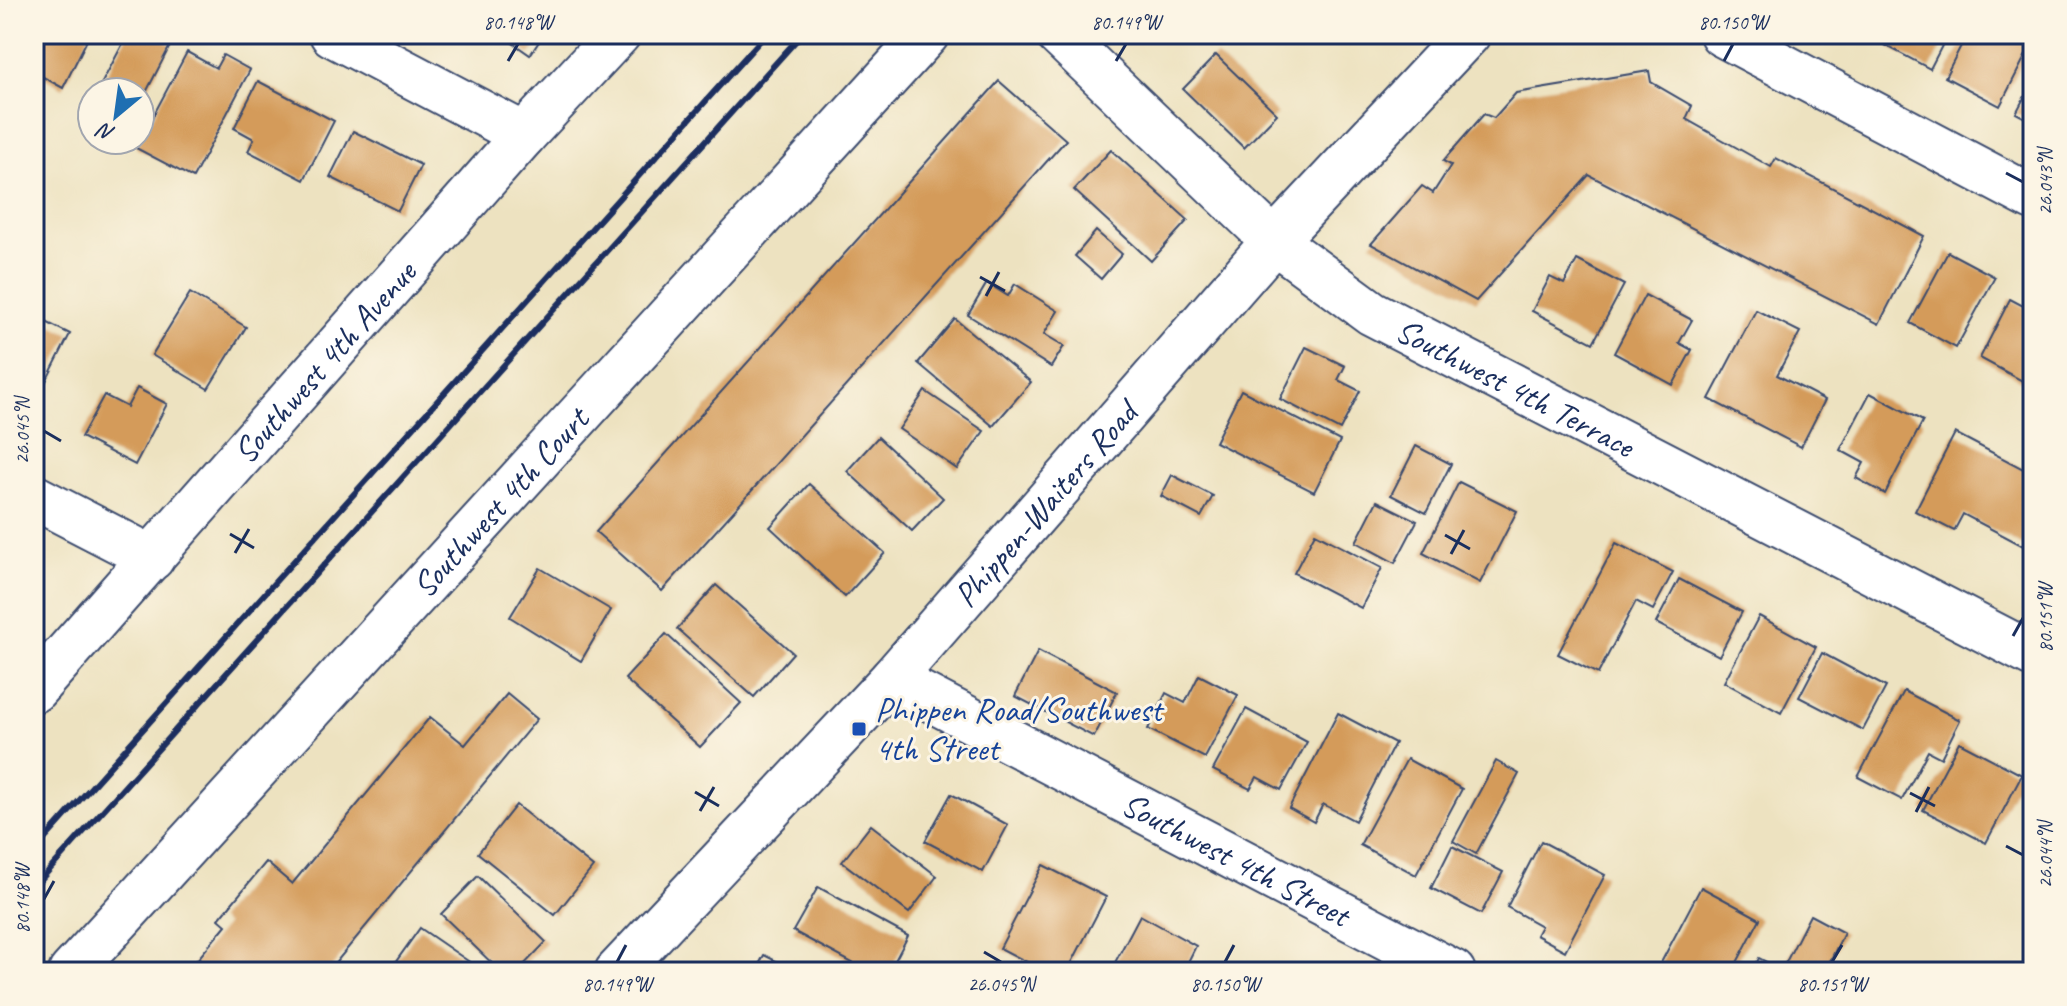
<svg xmlns="http://www.w3.org/2000/svg" width="2067" height="1006" font-family="Caveat,sans-serif">
	<style>
		.building { fill: #d49b5a }
		.lines { fill: none; stroke-linecap: round; stroke-linejoin: round }
		.minor-casing { stroke: #3a4a6d; stroke-width: 48 }
		.minor { stroke: #fff; stroke-width: 44 }
		.rail { stroke: #1b2f5e; stroke-width: 6 }
		.ticks { fill: none; stroke: #1b2f5e; stroke-width: 3 }
		.transit-dot { fill: #1a4fb4; stroke: #fcf5e5; stroke-width: 3 }
		.labels { text-anchor: middle; dominant-baseline: central; stroke-width: 6; stroke-linejoin: round; paint-order: stroke }
		.street-label { font-size: 34px; fill: #1b2f5e; stroke: #fcf5e5 }
		.transit-label { font-size: 34px; fill: #164399; stroke: #fcf5e5; text-anchor: start }
		.neatline { fill: none; stroke: #1b2f5e; stroke-width: 3 }
		.ticks-label { font-size: 20px; text-anchor: middle; fill: #1b2f5e }
	</style>
	<rect width="100%" height="100%" fill="#fcf5e5"/>
	<filter id="ink" filterUnits="userSpaceOnUse"><feTurbulence type="fractalNoise" baseFrequency=".0125" numOctaves="2"/><feDisplacementMap in="SourceGraphic" scale="16" xChannelSelector="R" yChannelSelector="G"/><feConvolveMatrix kernelMatrix="1 2 1 2 8 2 1 2 1" color-interpolation-filters="sRGB"/></filter>
	<filter id="wash" filterUnits="userSpaceOnUse"><feTurbulence type="fractalNoise" baseFrequency=".006" numOctaves="4" result="noise"/><feDisplacementMap in="SourceGraphic" scale="32" xChannelSelector="R" yChannelSelector="G"/><feGaussianBlur stdDeviation="1.8" result="paint"/><feColorMatrix in="noise" values="0 0 0 0 0 0 0 0 0 0 0 0 0 0 0 0 0 1.4 0 .05"/><feComposite in="paint" operator="in"/></filter>
	<g filter="url(#wash)">
		<rect width="100%" height="100%" fill="#ede2c0"/>
		<g id="blocks">
			<g class="building">
				<path d="M34 34H90L63 88 34 72 40 56 34 53Z"/>
				<path d="M128 34H152L171 44 140 104V92H97Z"/>
				<path d="M500 34H544L530 55Z"/>
				<path d="M1879 34H1948L1930 69 1875 40Z"/>
				<path d="M1967 34H2033V41L2000 106 1945 77Z"/>
				<path d="M187 52 216 68 223 55 250 70 193 178 136 148Z"/>
				<path d="M1216 55 1277 114 1244 148 1183 89Z"/>
				<path d="M1649 71 1651 82 1692 106 1686 119 1771 167 1776 158 1924 236 1879 324 1589 175 1476 301 1371 244 1422 186 1433 193 1451 165 1443 161 1484 114 1494 118 1516 93Z"/>
				<path d="M258 81 334 121 304 180 248 151 254 139 234 128Z"/>
				<path d="M999 81 1066 140 662 591 596 532Z"/>
				<path d="M2033 81V122L2016 113Z"/>
				<path d="M353 131 421 165 398 211 330 177Z"/>
				<path d="M1111 150 1188 220 1151 261 1074 190Z"/>
				<path d="M1096 231 1122 254 1101 279 1075 256Z"/>
				<path d="M1948 252 1995 277 1956 348 1910 323Z"/>
				<path d="M1577 260 1624 285 1593 343 1532 311 1550 277 1564 284Z"/>
				<path d="M987 283 1008 296 1015 284 1058 311 1044 334 1064 346 1051 367 968 315Z"/>
				<path d="M190 293 246 327 208 389 152 355Z"/>
				<path d="M1645 295 1692 320 1679 343 1692 350 1673 385 1614 353Z"/>
				<path d="M2010 299 2033 311V370L2026 383 1980 358Z"/>
				<path d="M1756 310 1800 332 1777 375 1825 400 1801 447 1709 399Z"/>
				<path d="M34 316 70 334 36 401 34 400Z"/>
				<path d="M955 319 1031 382 993 426 918 363Z"/>
				<path d="M1306 347 1345 366 1338 380 1360 391 1340 430 1280 399Z"/>
				<path d="M137 388 167 404 135 465 81 437 104 395 127 407Z"/>
				<path d="M1241 390 1340 441 1314 492 1215 442Z"/>
				<path d="M925 391 984 431 957 469 899 429Z"/>
				<path d="M1870 393 1923 421 1885 494 1856 478 1864 463 1840 450Z"/>
				<path d="M1955 433 2033 474 2031 550 1963 514 1954 531 1915 511Z"/>
				<path d="M878 437 943 498 912 531 847 471Z"/>
				<path d="M1416 446 1451 464 1426 513 1391 495Z"/>
				<path d="M1172 475 1213 496 1201 517 1161 496Z"/>
				<path d="M1459 482 1517 511 1480 583 1423 553Z"/>
				<path d="M809 484 885 553 845 597 770 527Z"/>
				<path d="M1377 501 1417 521 1395 563 1356 542Z"/>
				<path d="M1315 533 1382 568 1361 608 1294 573Z"/>
				<path d="M1616 543 1673 572 1653 610 1636 601 1598 674 1558 654Z"/>
				<path d="M540 568 611 610 581 661 510 617Z"/>
				<path d="M1679 579 1742 612 1719 656 1656 623Z"/>
				<path d="M716 585 793 653 754 697 677 629Z"/>
				<path d="M1759 616 1816 647 1781 713 1724 682Z"/>
				<path d="M666 634 741 703 700 747 625 679Z"/>
				<path d="M1038 651 1117 692 1094 737 1015 696Z"/>
				<path d="M1822 653 1886 687 1863 730 1799 697Z"/>
				<path d="M1199 675 1238 695 1205 758 1148 729 1166 693 1185 703Z"/>
				<path d="M1904 691 1960 720 1941 758 1928 751 1902 800 1858 777Z"/>
				<path d="M507 694 537 719 328 972H187L226 925 219 919 266 862 292 884 430 717 465 745Z"/>
				<path d="M1246 709 1307 742 1281 790 1257 777 1250 789 1213 770Z"/>
				<path d="M1338 713 1395 743 1355 821 1323 804 1314 822 1289 808Z"/>
				<path d="M1959 742 2022 775 1986 843 1923 810Z"/>
				<path d="M1407 759 1462 789 1416 875 1360 845Z"/>
				<path d="M1496 761 1519 774 1476 854 1453 841Z"/>
				<path d="M951 794 1008 825 983 872 925 841Z"/>
				<path d="M516 805 593 867 555 915 478 853Z"/>
				<path d="M871 825 937 876 909 913 842 862Z"/>
				<path d="M1541 841 1605 875 1565 951 1536 935 1541 926 1507 907Z"/>
				<path d="M1452 846 1503 872 1481 914 1431 888Z"/>
				<path d="M1043 865 1106 897 1067 972H1046L1000 948Z"/>
				<path d="M478 876 546 942 517 972H501L441 914Z"/>
				<path d="M818 887 908 936 889 972H869L793 931Z"/>
				<path d="M1701 887 1760 919 1732 972H1656Z"/>
				<path d="M1140 915 1196 946 1183 972H1110Z"/>
				<path d="M1810 915 1844 933 1830 961 1851 972H1752L1759 958 1782 970Z"/>
				<path d="M420 928 484 972H394L390 970Z"/>
				<path d="M764 955 798 972H755Z"/>
			</g>
		</g>
	</g>
	<g filter="url(#ink)">
		<use href="#blocks" fill-opacity="0" stroke="#3a4a6d" stroke-width="2"/>
		<g class="lines">
			<defs>
				<g id="minor">
					<path d="M332 34 524 135"/>
					<path id="s1" d="M1058 34 1274 241 1372 313 2033 655"/>
					<path d="M1722 34 2033 198"/>
					<path d="M34 497 152 558"/>
					<path id="s2" d="M892 679 1453 972"/>
					<path id="s3" d="M34 690 524 135 618 34"/>
					<path id="s4" d="M71 972 927 34"/>
					<path id="s5" d="M617 972 892 679 1274 241 1468 34"/>
				</g>
			</defs>
			<use href="#minor" class="minor-casing"/>
			<use href="#minor" class="minor"/>
			<g class="rail">
				<path d="M34 851 766 34"/>
				<path d="M34 887 802 34"/>
			</g>
		</g>
	</g>
	<path class="ticks" d="M508 61 518 44M1116 61 1126 44M1724 61 1733 44M2006 173 2023 182M980 277 1005 291M986 296 999 272M44 431 61 441M230 534 254 548M1445 535 1470 549M235 553 249 529M1451 554 1464 530M2013 636 2023 618M695 792 719 806M1910 793 1935 806M700 811 714 787M1916 812 1929 787M2006 846 2023 855M44 899 54 881M984 952 1001 962M617 962 626 945M1225 962 1234 945M1832 962 1842 945"/>
	<rect class="transit-dot" x="851" y="721" width="16" height="16" rx="4"/>
	<g class="labels">
		<g class="street-label">
			<text stroke="none"><textPath href="#s3" startOffset="438">Southwest 4th Avenue</textPath></text>
			<text stroke="none"><textPath href="#s1" startOffset="582">Southwest 4th Terrace</textPath></text>
			<text stroke="none"><textPath href="#s4" startOffset="636">Southwest 4th Court</textPath></text>
			<text stroke="none"><textPath href="#s5" startOffset="634">Phippen-Waiters Road</textPath></text>
			<text stroke="none"><textPath href="#s2" startOffset="388">Southwest 4th Street</textPath></text>
		</g>
		<g class="transit-label">
			<text x="875" y="709">Phippen Road/Southwest<tspan x="875" dy="39">4th Street</tspan></text>
		</g>
	</g>
	<rect width="2067" height="1006" fill="none" stroke="#fcf5e5" stroke-width="88"/>
	<g transform="translate(116 116) rotate(209)"><circle r="38" fill="#fcf5e5" stroke="#a2a6af" stroke-width="2"/>
	<path d="M0-6L14 30L0 20L-14 30Z" fill="#1f6fb2"/>
	<text y="-12" font-size="22" font-weight="bold" text-anchor="middle" fill="#1b2f5e">N</text>
	</g>
	<rect x="44" y="44" width="1979" height="918" class="neatline"/>
	<g class="ticks-label">
		<text x="518" y="29">80.148°W</text>
		<text x="1126" y="29">80.149°W</text>
		<text x="1733" y="29">80.150°W</text>
		<text transform="translate(2045 182) rotate(-90)" y="7">26.043°N</text>
		<text transform="translate(22 431) rotate(-90)" y="7">26.045°N</text>
		<text transform="translate(2045 618) rotate(-90)" y="7">80.151°W</text>
		<text transform="translate(2045 855) rotate(-90)" y="7">26.044°N</text>
		<text transform="translate(22 899) rotate(-90)" y="7">80.148°W</text>
		<text x="617" y="991">80.149°W</text>
		<text x="1001" y="991">26.045°N</text>
		<text x="1225" y="991">80.150°W</text>
		<text x="1832" y="991">80.151°W</text>
	</g>
</svg>
